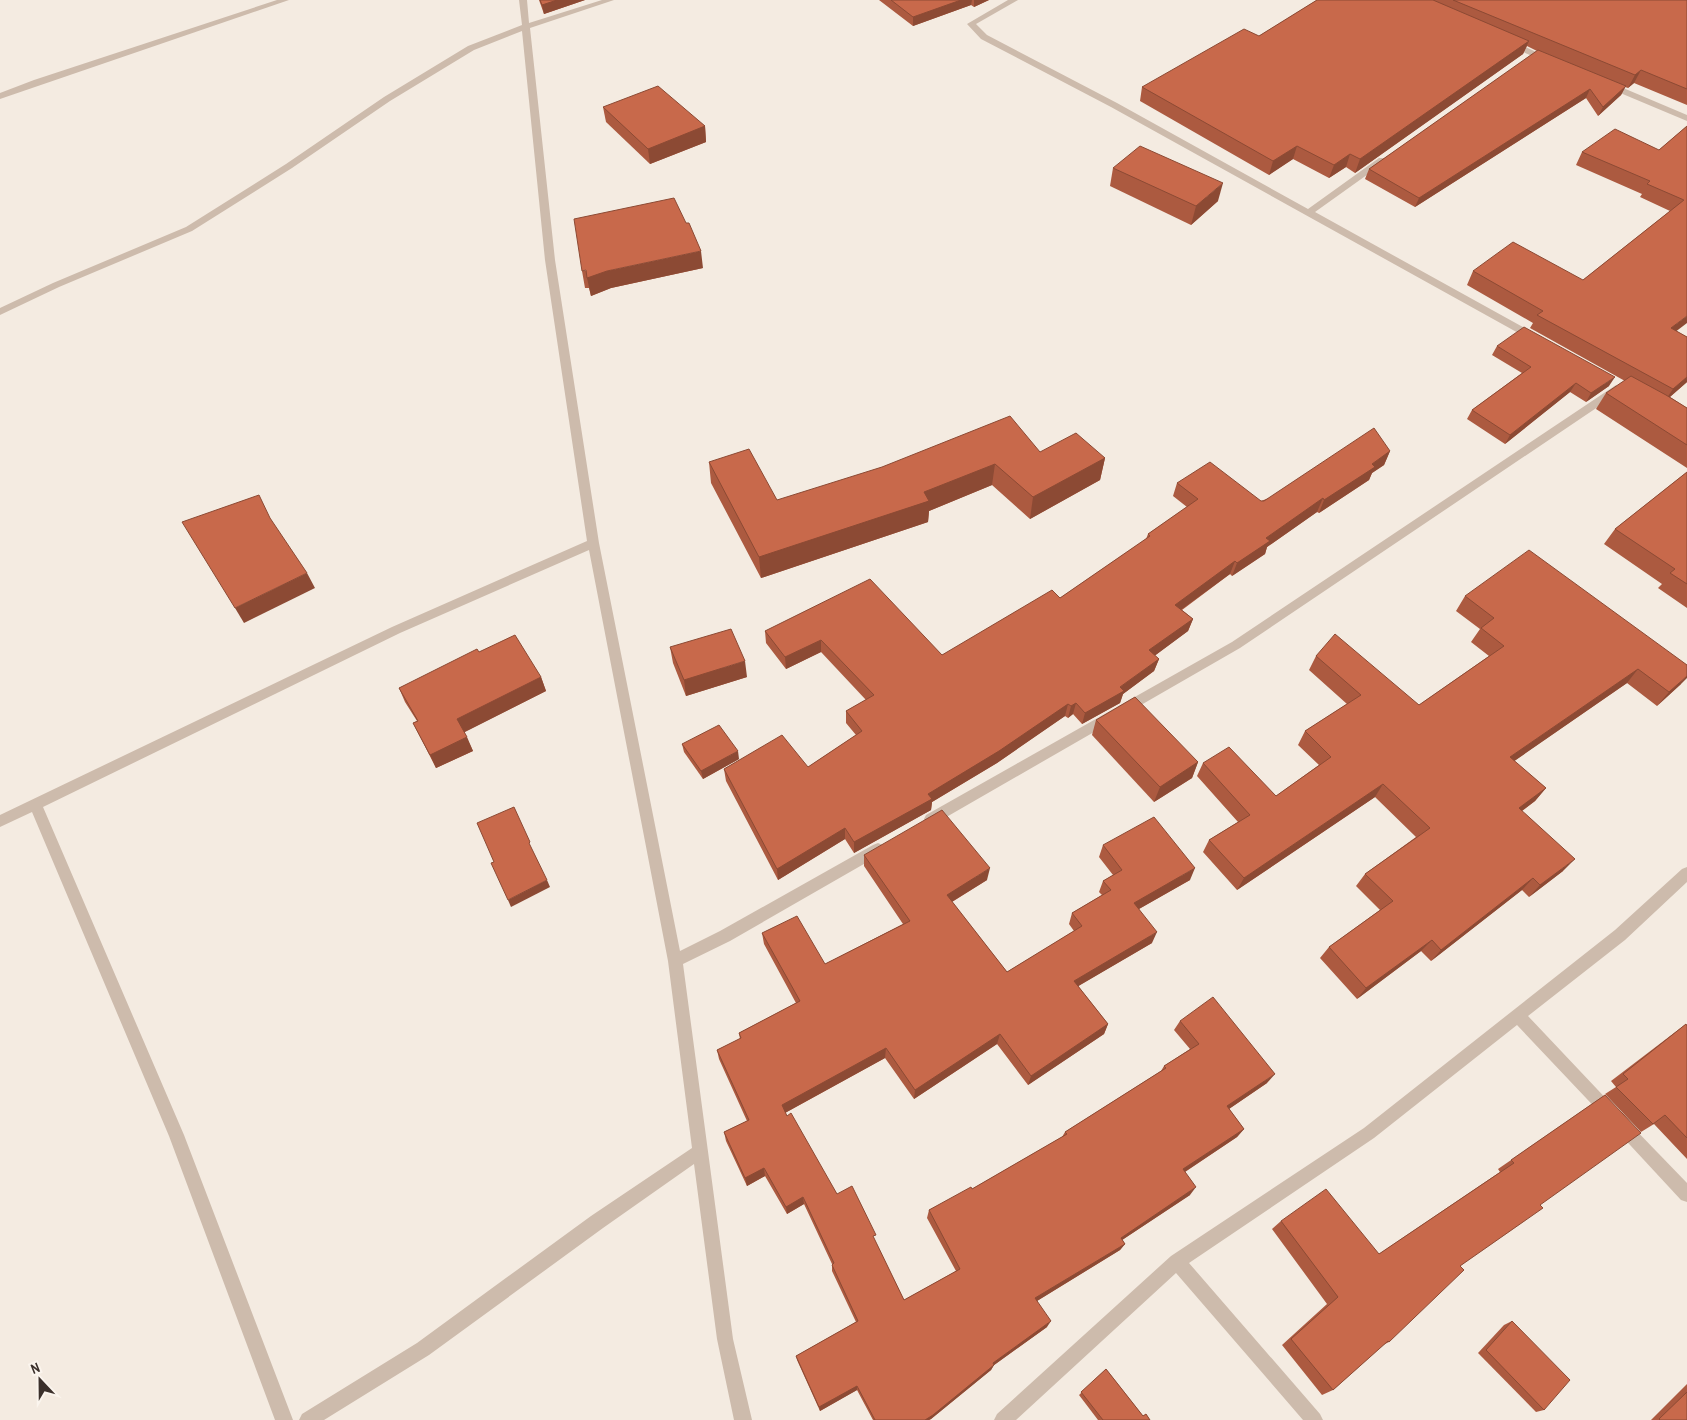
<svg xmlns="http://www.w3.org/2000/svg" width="1687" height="1420" font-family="'Archivo Narrow',sans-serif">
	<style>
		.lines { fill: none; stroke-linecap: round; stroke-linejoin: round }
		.minor { fill: #cdbbac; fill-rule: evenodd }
		.wall { fill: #ac5a40 }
		.shaded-wall { fill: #8c4a34 }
		.building { fill: #c8694b; stroke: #8c4a34 }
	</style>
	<rect width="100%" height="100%" fill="#f4ebe1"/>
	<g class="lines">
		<g class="minor">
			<path d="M277 0H289L0 99V93L34 80Z"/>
			<path d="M519 0H527L529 23 602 0H614L530 28 555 260 599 543 680 951 720 931 873 845 878 843 883 845 885 849 883 853 730 941 683 964 733 1339 752 1420H734L717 1339 694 1164 603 1228 429 1355 324 1420H299L302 1414 417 1343 591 1216 692 1148 668 961 589 550 400 633 43 807 184 1135 293 1420H275L169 1136 32 812 0 827V815L392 627 587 541 545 260 522 31 474 50 390 101 292 168 192 231 59 287 0 315V308L53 283 186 227 286 164 384 97 468 46 522 25Z"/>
			<path d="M1008 0H1018L976 24 987 35 1117 103 1308 209 1379 158H1385V162L1315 212 1539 336V340H1531L1111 107 981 39 967 24Z"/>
			<path d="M1507 41H1513L1553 60 1546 62 1507 45Z"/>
			<path d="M1609 82 1687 115V121L1606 87 1605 85Z"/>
			<path d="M1616 385 1621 389 1620 392 1240 648 936 823 931 825 926 823 924 819 926 815 1232 642Z"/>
			<path d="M1687 867V882L1625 940 1528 1016 1614 1107 1617 1112 1614 1117 1609 1120 1604 1117 1517 1025 1374 1138 1189 1263 1320 1414 1323 1420H1303L1176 1273 1016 1420H994L997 1414 1171 1256 1364 1128 1615 930 1682 869Z"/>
			<path d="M1623 1119 1628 1122 1687 1183V1202L1681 1200 1618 1132 1615 1127 1618 1122Z"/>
		</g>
	</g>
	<g class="wall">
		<path d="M539 0H585L544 14Z"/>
		<path d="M879 0H989L974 7 971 5 913 26Z"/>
		<path d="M1317 0H1687V105L1634 83 1628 88 1625 87 1621 95 1598 116 1586 98 1415 207 1365 179 1369 169 1537 51 1527 46 1523 54 1355 173 1346 167 1329 178 1293 159 1269 175 1140 101 1142 87 1259 36Z"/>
		<path d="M603 107 705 126 706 142 650 164 606 122Z"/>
		<path d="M1687 126 1676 331 1687 337V382L1670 397 1687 408V468L1596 409 1606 393 1625 381 1530 328 1533 323 1467 285 1473 271 1583 280 1670 211 1640 197 1642 194 1576 165 1582 152 1659 150Z"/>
		<path d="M1113 168 1218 201 1191 225 1110 186Z"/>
		<path d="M703 268 611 288 591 296 589 288H585L582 271Z"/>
		<path d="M1497 346 1609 386 1586 402 1570 392 1505 444 1467 419 1472 410 1522 373 1492 355Z"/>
		<path d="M1390 451 1384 465 1372 473 1369 480 1319 513 1317 512 1267 547 1265 554 1232 576 1230 574 1182 610 1193 619 1188 631 1154 656 1159 659 1154 671 1123 694 1120 703 1082 724 1073 714 1068 718 1065 716 997 763 932 802 931 810 854 853 845 839 778 880 726 781 724 769 808 767 856 735 846 723V711L866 700 821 652 786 669 766 643 765 631 942 655 1060 598 1146 539 1148 534 1187 507 1173 496 1177 483 1261 501Z"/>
		<path d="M1040 452 1105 458 1100 480 1030 519 992 485 929 511 928 522 761 578 711 483 709 462 777 500Z"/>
		<path d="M1687 472V608L1658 588 1662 584 1604 544 1615 529Z"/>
		<path d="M1465 596 1681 684 1657 706 1627 683 1514 761 1546 788 1535 801 1522 811 1563 871 1529 897 1522 890 1431 961 1421 951 1357 999 1320 958 1329 947 1380 910 1356 886 1365 874 1416 837 1375 797 1237 890 1203 852 1209 840 1238 822 1197 776 1203 763 1276 796 1319 765 1298 745 1305 731 1347 704 1309 670 1316 656 1419 705 1489 656 1471 642 1480 629 1456 611Z"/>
		<path d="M670 647 747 677 686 696 673 663Z"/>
		<path d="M479 652 541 677 546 691 464 732 473 751 436 768 413 723 417 721 405 702 399 688Z"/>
		<path d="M1096 720 1198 762 1192 778 1154 802 1092 735Z"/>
		<path d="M682 744 739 759 703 779 684 752Z"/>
		<path d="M1103 845 1190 880 1139 909 1152 943 1078 986 1108 1024 1104 1034 1028 1085 997 1044 914 1099 885 1058 785 1113 837 1194 875 1241 904 1300 956 1271 927 1218 929 1210 972 1189 1062 1137 1065 1132 1161 1071 1164 1066 1190 1049 1174 1030 1180 1021 1267 1083 1229 1109 1244 1129 1237 1137 1185 1172 1190 1195 1122 1240 1125 1244 1120 1250 1037 1301 1047 1327 994 1365 991 1370 931 1419 929 1420H873L857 1390 820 1411 797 1360 796 1356 856 1322 832 1271V1264L804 1204 787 1214 765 1176 747 1186 726 1141 724 1132 747 1121 719 1059 717 1050 740 1039 739 1033 796 1003 764 944 762 933 825 964 903 924 864 866V855L987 880 952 902 1007 972 1074 931 1069 924 1072 913 1102 895 1099 892 1103 881 1113 875 1099 857Z"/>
		<path d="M1686 1024 1687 1026V1159L1654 1124 1641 1132 1605 1094 1616 1087 1611 1081 1674 1033Z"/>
		<path d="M1605 1095 1540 1205 1460 1266 1389 1342 1383 1345 1333 1390 1322 1395 1282 1345 1327 1304 1272 1229 1281 1221 1379 1254 1500 1172 1498 1169Z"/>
		<path d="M1512 1321 1544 1410 1536 1412 1478 1353 1504 1325Z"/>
		<path d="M1106 1369 1143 1416 1146 1414 1150 1420H1098L1079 1395Z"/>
		<path d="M1687 1384V1420H1651Z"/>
	</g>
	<g class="shaded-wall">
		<path d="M557 0H585L544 14 542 5Z"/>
		<path d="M961 0H972L971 5 913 26V17Z"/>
		<path d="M974 0H989L974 7Z"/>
		<path d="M1529 41 1523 54 1355 173 1360 159Z"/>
		<path d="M1641 70 1634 83 1628 88 1635 75Z"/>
		<path d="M1626 86 1621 95 1598 116 1603 107Z"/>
		<path d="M1590 89 1586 98 1415 207 1419 198Z"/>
		<path d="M705 126 706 142 650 164 648 149Z"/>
		<path d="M1297 146 1293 159 1269 175 1273 161Z"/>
		<path d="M1350 154 1346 167 1329 178 1334 165Z"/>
		<path d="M1223 183 1218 201 1191 225 1196 206Z"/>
		<path d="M701 251 703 268 611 288 591 296 587 278 607 271Z"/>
		<path d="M1687 316V323L1662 342 1671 328Z"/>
		<path d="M1615 377 1609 386 1586 402 1591 393Z"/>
		<path d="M1687 377V382L1664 402 1673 389Z"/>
		<path d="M1576 383 1570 392 1505 444 1510 435Z"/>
		<path d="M1390 451 1384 465 1372 473 1369 480 1319 513 1324 500Z"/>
		<path d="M1105 458 1100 480 1030 519 1033 497Z"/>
		<path d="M995 464 992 485 929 511 928 522 761 578 759 557Z"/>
		<path d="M1323 498 1317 512 1267 547 1265 554 1232 576 1237 563 1266 538Z"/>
		<path d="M1235 561 1230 574 1171 617 1175 605Z"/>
		<path d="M307 573 315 588 244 623 235 608Z"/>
		<path d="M1193 619 1188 631 1145 663 1149 650Z"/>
		<path d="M821 640V652L786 669 785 657Z"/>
		<path d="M1159 659 1154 671 1123 694 1120 703 1082 724 1085 713Z"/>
		<path d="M745 661 747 677 686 696 684 680Z"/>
		<path d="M1638 669 1627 683 1500 771 1510 757Z"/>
		<path d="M1687 676V678L1681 684 1657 706 1669 692Z"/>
		<path d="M541 677 546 691 463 733 457 719Z"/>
		<path d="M1076 703 1073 714 1068 718 1071 706Z"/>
		<path d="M1068 704 1065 716 997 763 932 802 931 810 854 853V842Z"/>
		<path d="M467 737 473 751 436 768 430 755Z"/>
		<path d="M738 751 739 759 703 779 701 771Z"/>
		<path d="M1198 762 1192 778 1154 802 1160 787Z"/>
		<path d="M1383 784 1375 797 1237 890 1244 878Z"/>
		<path d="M1546 788 1535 801 1508 821 1519 808Z"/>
		<path d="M845 828V839L778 880 777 869Z"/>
		<path d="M1575 859 1563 871 1529 897 1540 885Z"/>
		<path d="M990 868 987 880 945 906 947 895Z"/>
		<path d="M1195 868 1190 880 1130 914 1134 903Z"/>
		<path d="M1533 878 1522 890 1431 961 1441 950Z"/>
		<path d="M547 880 550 887 511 907 508 900Z"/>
		<path d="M1157 932 1152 943 1070 991 1074 981Z"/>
		<path d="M1432 940 1421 951 1357 999 1366 988Z"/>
		<path d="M1108 1024 1104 1034 1028 1085 1031 1076Z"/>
		<path d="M1000 1034 997 1044 914 1099 915 1090Z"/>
		<path d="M886 1048 885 1058 783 1114 782 1105Z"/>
		<path d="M1275 1074 1267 1083 1220 1115 1227 1106Z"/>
		<path d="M1244 1129 1237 1137 1177 1177 1183 1169Z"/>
		<path d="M764 1168 765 1176 747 1186 745 1178Z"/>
		<path d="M1196 1187 1190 1195 1116 1244 1121 1238Z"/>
		<path d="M803 1197 804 1204 787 1214 786 1207Z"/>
		<path d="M1125 1244 1120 1250 1032 1304 1035 1298Z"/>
		<path d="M1051 1321 1047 1327 990 1368 993 1363Z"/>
		<path d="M994 1365 991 1370 931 1419 929 1420H925Z"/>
		<path d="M857 1386V1390L820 1411 819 1407Z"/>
	</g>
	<g class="building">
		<path d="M540 0H557L542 5Z"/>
		<path d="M891 0H961L913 17Z"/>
		<path d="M1317 0H1433L1529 41 1360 159 1350 154 1334 165 1297 146 1273 161 1142 87 1244 29 1259 36Z"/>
		<path d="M1453 0H1687V89L1641 70 1635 75Z"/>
		<path d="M1538 50 1626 86 1603 107 1590 89 1419 198 1369 169Z"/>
		<path d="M658 86 705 126 648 149 603 107Z"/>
		<path d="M1687 126V316L1671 328 1687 337V377L1673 389 1537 315 1543 311 1473 271 1513 242 1583 280 1684 200 1647 184 1650 181 1582 152 1615 129 1659 150Z"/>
		<path d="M1140 146 1223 183 1196 206 1113 168Z"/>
		<path d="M674 198 686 223H689L701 251 607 271 587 278 586 270 582 271 574 219Z"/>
		<path d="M1524 327 1615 377 1591 393 1576 383 1510 435 1472 410 1531 367 1497 346Z"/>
		<path d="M1631 376 1666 395 1687 408V445L1606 393Z"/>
		<path d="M1010 416 1040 452 1076 433 1105 458 1033 497 995 464 924 492 929 501 759 557 709 462 749 449 777 500 882 467Z"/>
		<path d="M1374 428 1390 451 1372 464 1375 467 1324 500 1323 498 1266 538 1270 541 1237 563 1235 561 1175 605 1193 619 1149 650 1159 659 1120 687 1124 691 1085 713 1076 703 1071 706 1068 704 999 751 928 794 932 799 854 842 845 828 777 869 724 769 782 735 808 767 862 731 846 711 874 695 821 640 785 657 765 631 870 579 942 655 1052 590 1060 598 1150 536 1148 534 1198 499 1177 483 1210 462 1261 501H1264Z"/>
		<path d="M1687 472V584L1670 573 1675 569 1615 529Z"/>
		<path d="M259 495 270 518 307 573 235 608 182 522Z"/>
		<path d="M1529 550 1687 665V676L1669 692 1638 669 1510 757 1546 788 1519 808 1575 859 1540 885 1533 878 1441 950 1432 940 1366 988 1329 947 1393 901 1365 874 1430 828 1383 784 1244 878 1209 840 1250 815 1203 763 1229 747 1276 796 1331 757 1305 731 1361 695 1316 656 1335 634 1419 705 1504 646 1481 628 1494 618 1465 596Z"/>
		<path d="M731 629 745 661 684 680 670 647Z"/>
		<path d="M515 635 541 677 457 719 467 737 430 755 413 723 418 721 399 688 477 649 479 652Z"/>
		<path d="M1135 697 1198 762 1160 787 1096 720Z"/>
		<path d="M719 725 738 751 701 771 682 744Z"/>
		<path d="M514 807 530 842 529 843 547 880 508 900 491 863 494 862 477 823Z"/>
		<path d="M942 810 990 868 947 895 1007 972 1082 926 1072 913 1111 890 1103 881 1122 870 1103 845 1154 817 1195 868 1134 903 1157 932 1074 981 1108 1024 1031 1076 1000 1034 915 1090 886 1048 782 1105 787 1116 791 1113 837 1194 852 1186 876 1235 873 1236 904 1300 960 1269 929 1210 971 1187 972 1189 1067 1134 1065 1132 1166 1068 1164 1066 1199 1044 1180 1021 1213 997 1275 1074 1227 1106 1244 1129 1183 1169 1196 1187 1121 1238 1125 1244 1035 1298 1051 1321 993 1363 994 1365 933 1415 925 1420H875L857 1386 819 1407 796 1356 858 1321 832 1265 834 1263 803 1197 786 1207 764 1168 745 1178 724 1132 749 1120 717 1050 741 1038 739 1033 800 1001 762 933 797 916 825 964 910 921 864 855Z"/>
		<path d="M1686 1024 1687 1026V1138L1665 1115 1653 1124 1616 1087 1628 1079 1623 1074Z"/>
		<path d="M1605 1095 1641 1133 1540 1205 1543 1208 1460 1266 1464 1270 1389 1342 1388 1341 1333 1390 1291 1339 1338 1297 1281 1221 1326 1189 1379 1254 1514 1163 1511 1160Z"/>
		<path d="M1512 1321 1570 1380 1544 1410 1486 1350Z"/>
		<path d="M1106 1369 1143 1416 1146 1414 1150 1420H1103L1081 1392Z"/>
		<path d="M1687 1392V1420H1660L1659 1419Z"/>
	</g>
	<g transform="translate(40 1380) rotate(338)" stroke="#fbf5ee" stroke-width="4" paint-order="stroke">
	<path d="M0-4L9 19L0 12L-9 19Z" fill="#3b302b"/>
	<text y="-8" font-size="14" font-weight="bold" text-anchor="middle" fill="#3b302b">N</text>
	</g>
</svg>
